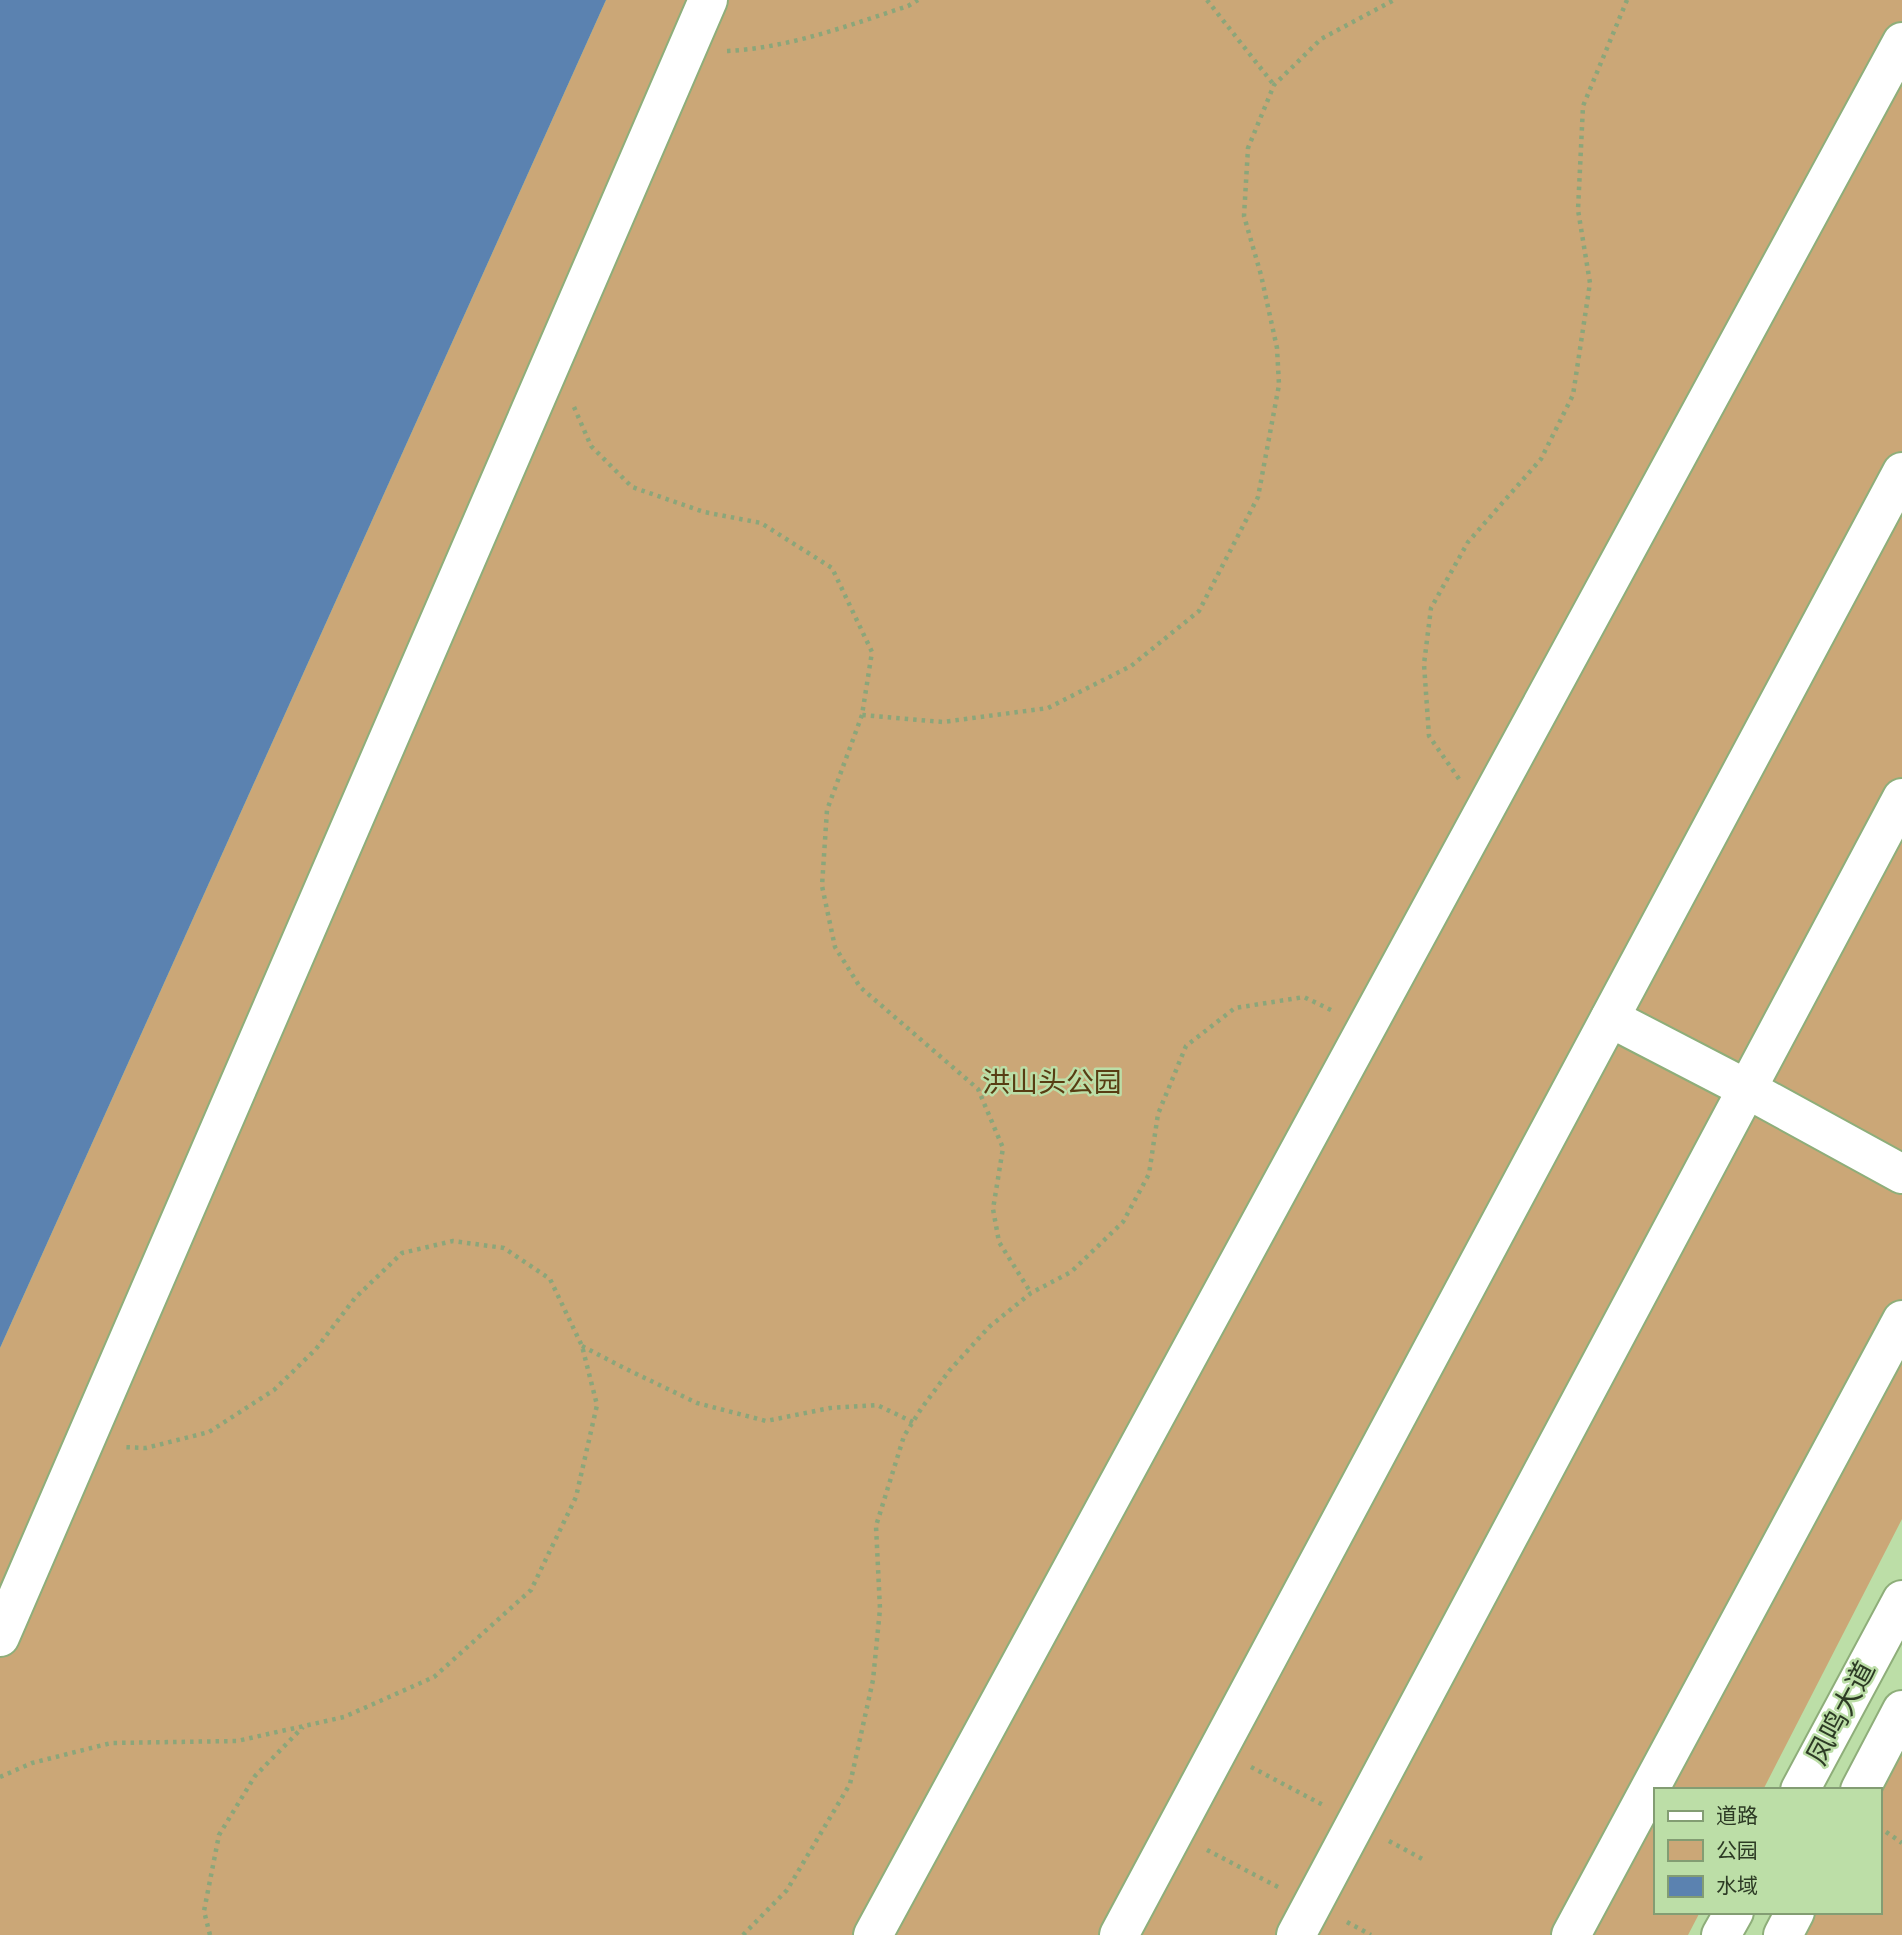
<svg xmlns="http://www.w3.org/2000/svg" width="1902" height="1935" font-family="Jost,'Noto Sans SC',sans-serif">
	<style>
		.green { fill: #cba777 }
		.water { fill: #5b82b0 }
		.lines { fill: none; stroke-linecap: round; stroke-linejoin: round }
		.minor-casing { stroke: #8eae7a; stroke-width: 42 }
		.major-casing { stroke: #8eae7a; stroke-width: 42 }
		.path { stroke: #8ba67a; stroke-width: 4.5; stroke-dasharray: 3.5 5; stroke-linecap: butt }
		.minor { stroke: #fff; stroke-width: 38 }
		.major { stroke: #fff; stroke-width: 38 }
		.labels { text-anchor: middle; dominant-baseline: central; stroke-width: 5; stroke-linejoin: round; paint-order: stroke }
		.park-label { font-size: 28px; fill: #583d13; stroke: #bcdea7 }
		.street-label { font-size: 28px; fill: #2d3b25; stroke: #bcdea7 }
	</style>
	<rect width="100%" height="100%" fill="#bcdea7"/>
	<g class="green">
		<path d="M606 0H1902V1519L1763 1790H1655V1912H1700L1688 1935H0V1348Z"/>
		<path d="M1902 1710V1935H1783L1795 1912H1879V1790Z"/>
	</g>
	<path class="water" d="M0 0H606L0 1348Z"/>
	<g class="lines">
		<defs>
			<g id="minor">
				<path d="M1610 1018 1747 1089 1902 1174"/>
				<path d="M0 1637 708 0"/>
				<path d="M873 1935 1902 42"/>
				<path d="M1119 1935 1902 472"/>
				<path d="M1296 1935 1902 798"/>
				<path d="M1571 1935 1902 1320"/>
			</g>
			<g id="major">
				<path d="M1800 1790 1902 1600"/>
				<path d="M1860 1790 1902 1710"/>
				<path d="M1721 1935 1734 1912"/>
				<path d="M1783 1935 1795 1912"/>
			</g>
		</defs>
		<use href="#minor" class="minor-casing"/>
		<use href="#major" class="major-casing"/>
		<g class="path">
			<path d="M1207 0 1274 85"/>
			<path d="M727 51C789 48 850 25 908 6L918 0"/>
			<path d="M574 407 591 446 632 487 704 512 761 523 832 568 872 652 862 715 943 722 1048 708 1131 666 1199 611 1258 497 1279 385 1277 348 1261 275 1244 216 1248 148 1274 85 1321 39 1394 0"/>
			<path d="M862 715 827 810 822 886 835 947 860 987 978 1089 1003 1148 993 1209 999 1242 1031 1293"/>
			<path d="M1459 779 1429 736 1424 664 1431 608 1468 542 1541 459 1573 395 1590 283 1578 210 1583 106 1627 0"/>
			<path d="M582 1346 624 1368 697 1403 766 1421 830 1408 877 1405 913 1422"/>
			<path d="M1251 1767 1323 1805"/>
			<path d="M0 1777 32 1763 111 1743 237 1741 344 1717 434 1677 531 1590 576 1497 597 1405 582 1346 550 1279 504 1248 453 1241 402 1253 355 1298 316 1349 274 1390 209 1432 146 1448 122 1447"/>
			<path d="M1879 1827 1902 1843"/>
			<path d="M1389 1841 1426 1861"/>
			<path d="M1207 1850 1280 1888"/>
			<path d="M1347 1922 1371 1935"/>
			<path d="M210 1935 204 1911 219 1835 255 1776 303 1727"/>
			<path d="M743 1935 787 1890 850 1784 873 1680 880 1609 876 1526 904 1436 921 1409 949 1371 989 1327 1031 1293 1071 1272 1123 1222 1149 1174 1158 1114 1186 1046 1235 1008 1304 997 1331 1010"/>
		</g>
		<use href="#minor" class="minor"/>
		<use href="#major" class="major"/>
	</g>
	<g class="labels">
		<g class="park-label">
			<text x="1052" y="1082">洪山头公园</text>
		</g>
		<g class="street-label">
			<text transform="translate(1841 1713) rotate(-62)">凤鸣大道</text>
		</g>
	</g>
	<rect x="1654" y="1788" width="228" height="126" fill="#bcdea7" stroke="#839d73" stroke-width="2"/>
	<rect x="1668" y="1811" width="35" height="10" fill="#ffffff" stroke="#839d73" stroke-width="2"/>
	<text x="1716" y="1823" font-size="21" fill="#2d3b25">道路</text>
	<rect x="1668" y="1840" width="35" height="21" fill="#cba777" stroke="#839d73" stroke-width="2"/>
	<text x="1716" y="1858" font-size="21" fill="#2d3b25">公园</text>
	<rect x="1668" y="1876" width="35" height="21" fill="#5b82b0" stroke="#839d73" stroke-width="2"/>
	<text x="1716" y="1893" font-size="21" fill="#2d3b25">水域</text>
</svg>
